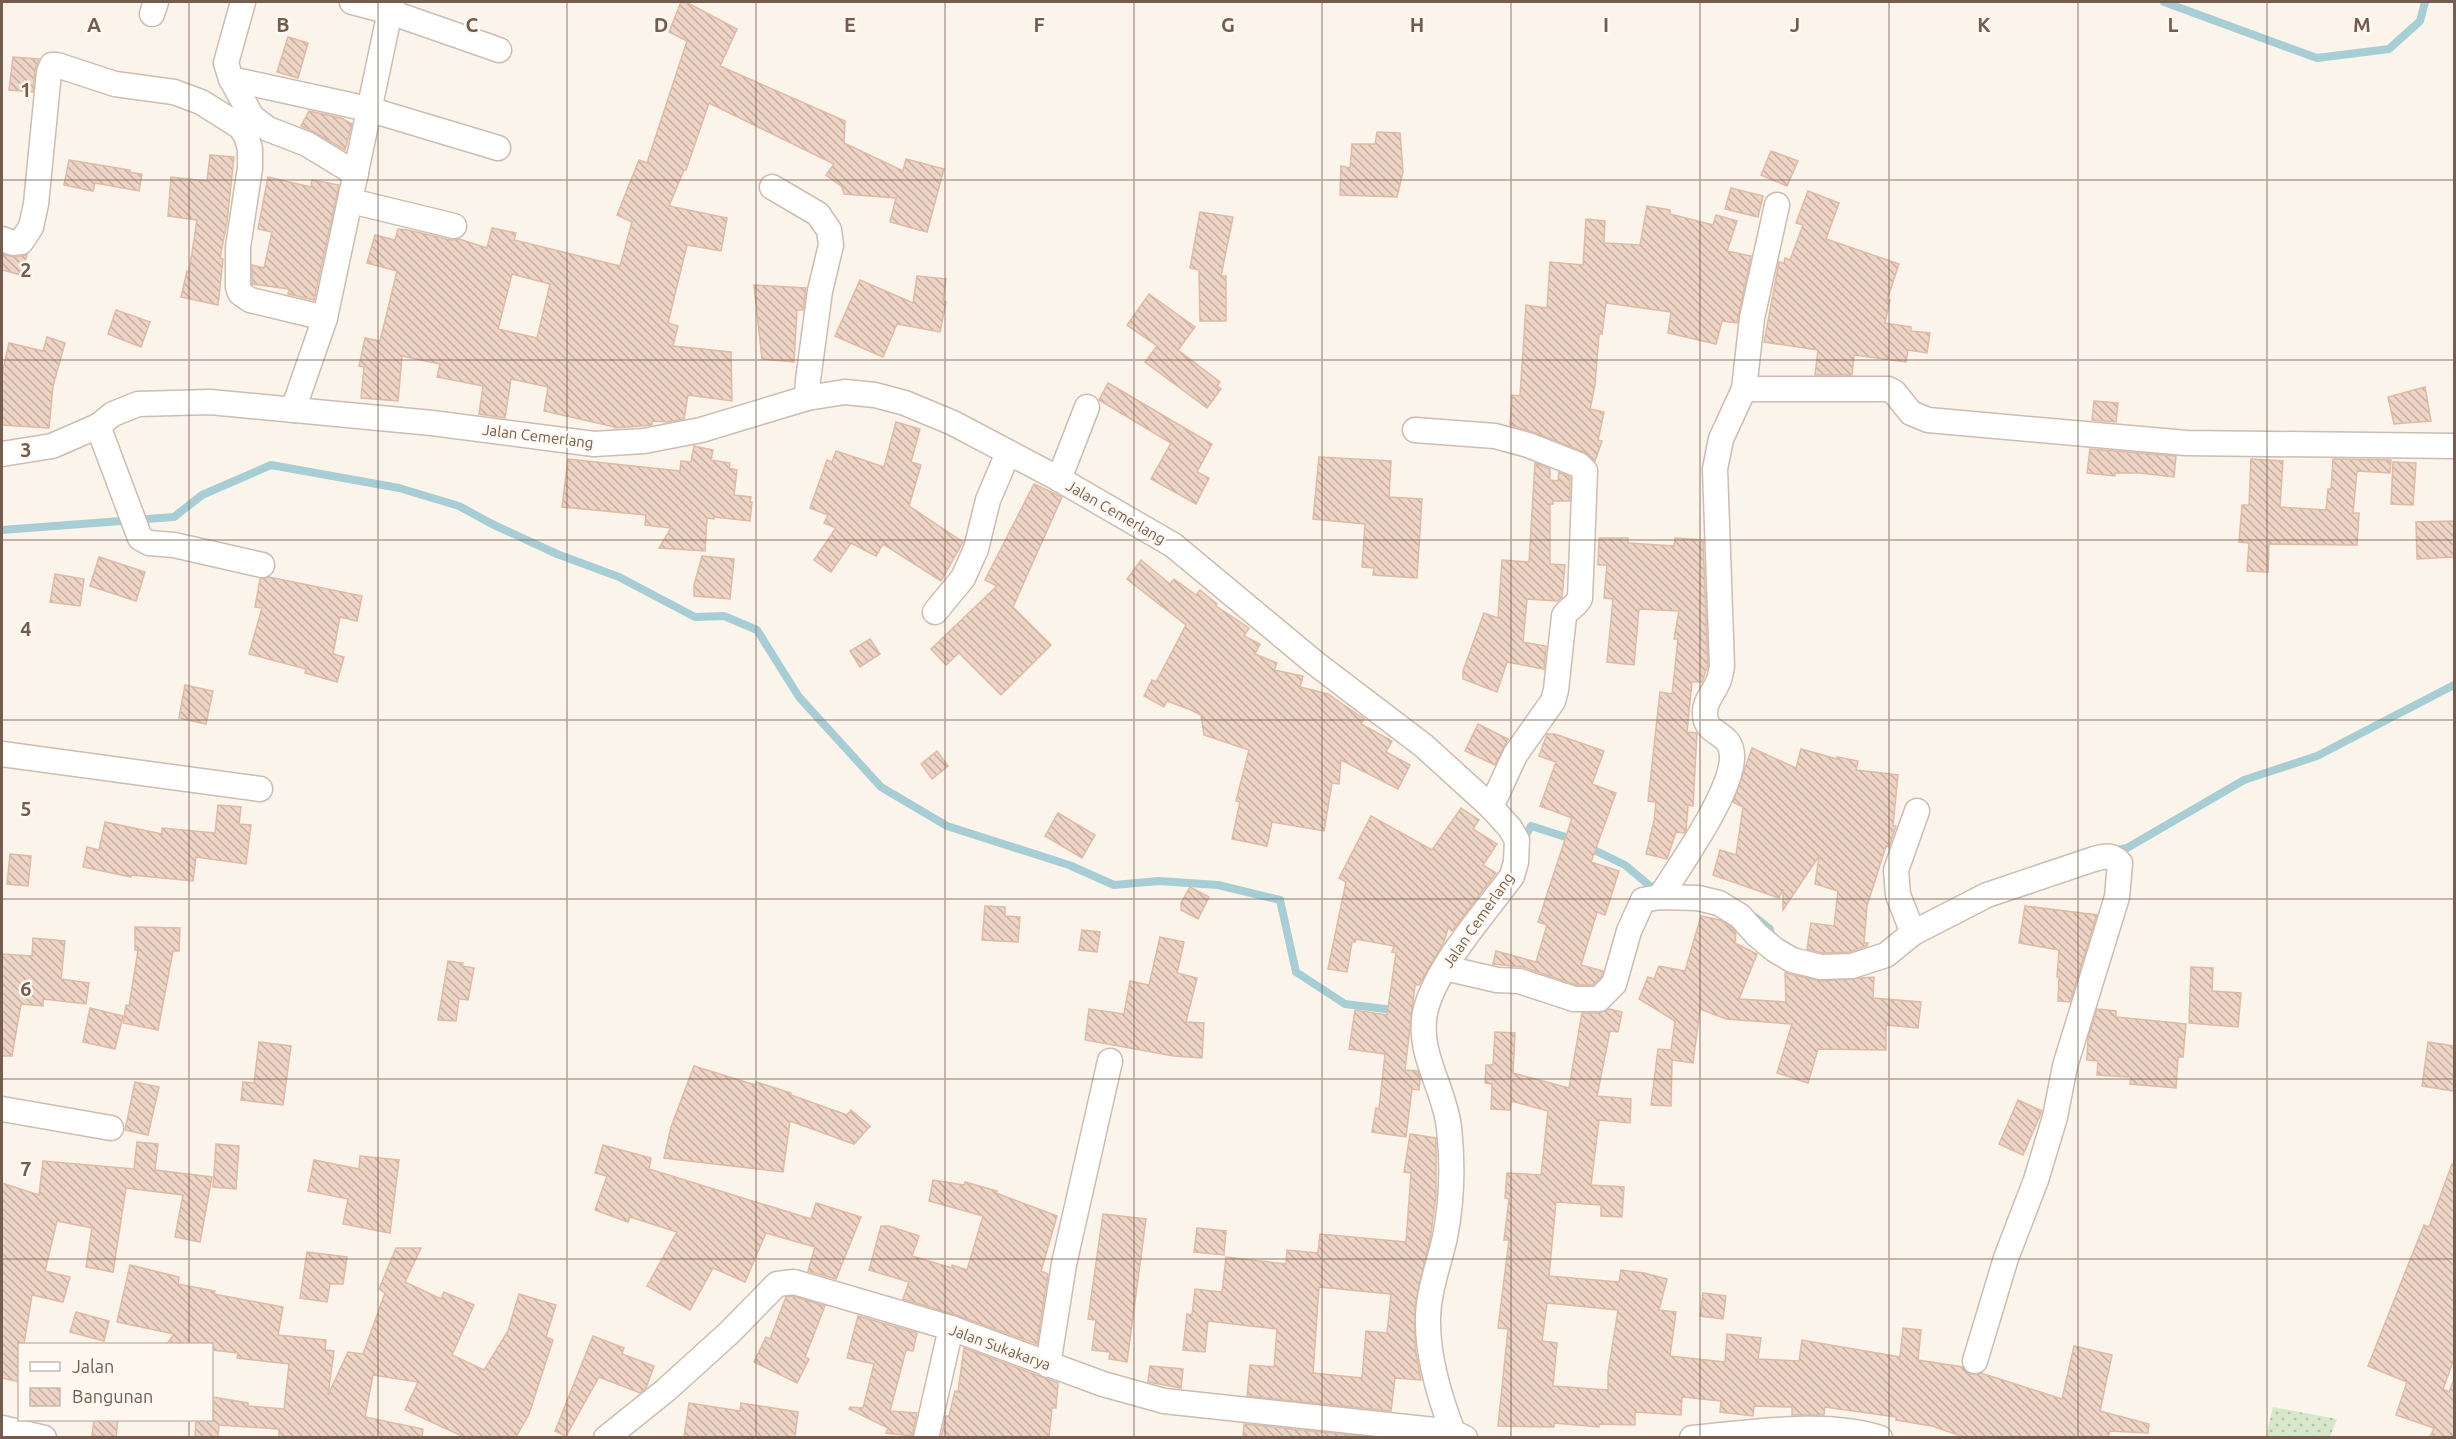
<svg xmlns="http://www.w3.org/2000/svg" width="2456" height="1439" font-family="Ubuntu,sans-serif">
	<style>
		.grass { fill: url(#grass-dots) }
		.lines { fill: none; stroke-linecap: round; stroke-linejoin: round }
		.stream { stroke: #a7ced4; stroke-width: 8 }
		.building { fill: url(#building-back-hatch); stroke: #dfbba6; stroke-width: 1.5; fill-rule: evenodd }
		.minor-casing { stroke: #cdbcb1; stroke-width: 27 }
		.minor { stroke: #fff; stroke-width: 24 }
		.grid { fill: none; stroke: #745c4f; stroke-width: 1.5; stroke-opacity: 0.55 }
		.labels { text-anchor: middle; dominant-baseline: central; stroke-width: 5; stroke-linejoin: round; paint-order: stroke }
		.street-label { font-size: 15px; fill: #745c4f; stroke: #fef8f1 }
		.grid-label { font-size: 20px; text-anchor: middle; font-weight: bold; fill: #745c4f; stroke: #fef8f1; stroke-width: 5; stroke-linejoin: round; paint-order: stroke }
	</style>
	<defs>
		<pattern id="grass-dots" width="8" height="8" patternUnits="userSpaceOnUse" patternTransform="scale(1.5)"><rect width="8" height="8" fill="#d6e8c9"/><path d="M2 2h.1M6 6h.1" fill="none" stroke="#b2bfa6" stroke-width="1.8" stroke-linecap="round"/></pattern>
		<pattern id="building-back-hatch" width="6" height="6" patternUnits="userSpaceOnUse" patternTransform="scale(1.5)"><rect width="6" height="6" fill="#eed4c4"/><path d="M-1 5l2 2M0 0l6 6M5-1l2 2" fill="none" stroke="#c5afa2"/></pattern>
	</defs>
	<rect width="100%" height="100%" fill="#fbf4ea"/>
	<path class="grass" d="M2273 1407 2337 1419 2330 1437H2266Z"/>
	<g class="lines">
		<g class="stream">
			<path d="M2164 2 2317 58 2389 49 2420 21 2425 2"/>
			<path d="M2 530 174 517 202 495 271 465 399 488 459 506 492 524 557 554 619 577 695 617 724 616 757 630 799 697 881 787 947 826 1069 865 1114 885 1159 881 1218 885 1280 900 1296 972 1345 1004 1418 1013 1420 1009"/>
			<path d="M1523 840 1531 826 1575 840"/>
			<path d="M1588 847 1625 865 1650 886 1660 887"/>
			<path d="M2112 851 2127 848 2244 780 2317 756 2454 685"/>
			<path d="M1755 917 1770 929 1772 940"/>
		</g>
	</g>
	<g class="building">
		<path d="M681 2H686L737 29 720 66 845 121 844 143 903 171 906 159 944 169 927 232 890 222 896 198 844 194 842 187 826 175 834 164 709 103 686 170H684L669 206 727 218 721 251 687 245 668 323 678 326 673 346 731 352 732 401 688 395 684 419 667 422 652 421V425L615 428V427L544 411 548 387 511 379 505 418 499 417 479 414 483 386 437 377 440 364 402 356 398 401 361 398 364 367 359 366 365 338 380 341 397 271 367 263 375 235 395 240 398 229 408 230 451 240 459 239 487 248 492 228 516 233 514 240 620 266 632 222 617 215 639 160 647 163 687 41 669 32ZM512 274 550 284 537 338 498 329Z"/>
		<path d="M288 37 308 43 298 78 277 72Z"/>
		<path d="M13 57 39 59 35 70 33 92 9 90Z"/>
		<path d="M309 111 341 118 352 124 345 150 314 132 301 126Z"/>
		<path d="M1377 132 1400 133 1403 172 1397 197 1340 195 1341 166 1350 168 1352 144H1375Z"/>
		<path d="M1771 151 1798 161 1787 186 1761 175Z"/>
		<path d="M210 155 234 157 227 222 220 258 223 259 218 305 181 297 187 271 189 272 197 220 168 216 171 177 207 181Z"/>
		<path d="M69 160 130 170 129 172 142 174 139 191 95 183 93 191 64 185Z"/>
		<path d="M268 177 311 187 312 180 339 185 314 300 288 294 289 289 252 284V265L264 268 272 232 258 229Z"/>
		<path d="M1731 188 1763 196 1758 217 1725 209Z"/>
		<path d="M1808 191 1839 203 1826 239 1899 264 1887 300H1890L1885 323 1911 327V331L1930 333 1927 353 1908 350 1906 362 1854 355 1852 375H1815L1818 350 1764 342 1779 262 1784 263 1785 258 1790 260 1803 225 1796 223Z"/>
		<path d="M1647 206 1670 210V214L1713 225 1716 215 1737 221 1727 251 1751 256 1737 323 1722 321 1716 344 1668 333 1671 312 1606 303 1602 334H1599L1595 385 1590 409 1604 412 1598 440 1602 441 1595 461 1584 452 1533 432 1510 425 1512 395 1520 396 1526 305 1547 308 1550 262 1583 265 1586 219 1605 221 1604 243 1640 245Z"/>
		<path d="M1200 212 1233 217 1221 276H1226V321H1200L1199 270 1190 268Z"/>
		<path d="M2 254 14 257 27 255 21 275 2 270Z"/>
		<path d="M917 276 946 279 943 301 946 302 940 332 897 324 883 357 835 336 860 280 913 303Z"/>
		<path d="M754 285 806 288 803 310H797L794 362 762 359Z"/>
		<path d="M1149 294 1195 327 1178 350 1220 382 1217 386 1221 389 1207 408 1145 362 1157 346 1127 325Z"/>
		<path d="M116 310 150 322 141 347 108 334Z"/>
		<path d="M47 337 65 343 53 386 49 428 2 425V374L9 343 43 351Z"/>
		<path d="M1108 383 1212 444 1197 472 1209 478 1196 504 1151 479 1171 443 1099 400Z"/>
		<path d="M2425 387 2431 421 2394 424 2388 397Z"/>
		<path d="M2094 401 2118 403 2116 422 2092 420Z"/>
		<path d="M896 422 920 429 911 462 921 465 909 506 963 542 941 581 883 544 876 556 851 543 831 572 814 560 836 528 824 523 828 515 810 508 827 460 832 462 836 451 884 467Z"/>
		<path d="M694 446 713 450 711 460 730 463 729 468 737 470 734 495 751 497 750 502H752L750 521 714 517V519L707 518 705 551 659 548 671 528 645 525 646 515 562 507 568 459 680 471 681 461 691 462Z"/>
		<path d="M2090 449 2176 456 2174 477 2140 473H2115V476L2087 473Z"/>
		<path d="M1319 457 1391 461 1389 497 1422 499 1417 578 1373 575 1374 568 1362 567 1365 524 1313 519Z"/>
		<path d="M2251 459 2283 461 2280 507 2326 510 2328 489H2331L2333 459 2391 460 2390 473 2357 471 2353 513H2359L2357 545 2269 544 2268 572 2247 571 2249 543 2239 542 2242 505H2249Z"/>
		<path d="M2393 462 2416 463 2413 505 2391 504Z"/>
		<path d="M1535 463 1550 469V480L1558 481 1559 472 1570 477V501H1553V504H1550V564L1565 565 1562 597 1557 601 1527 599 1523 642 1546 646 1544 669 1507 662 1497 692 1463 679V671L1484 613 1498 618 1502 560 1529 562Z"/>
		<path d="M1034 484 1062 497 1013 607 1051 645 1001 695 959 653 946 665 931 649 997 586 985 580Z"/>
		<path d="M2454 521V557L2417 559 2416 522Z"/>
		<path d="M1599 538H1628V543L1674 546 1675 538 1703 540 1708 665 1702 682H1692L1687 732 1697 733 1693 806 1688 805 1686 830 1684 833 1676 832 1667 859 1646 854 1654 821 1656 802 1648 801 1660 692 1672 694 1678 639H1674L1679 611 1639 609 1634 665 1607 662 1613 599 1604 598 1607 565H1598Z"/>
		<path d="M702 556 734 559 730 599 694 596V585Z"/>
		<path d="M99 557 145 572 136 601 90 586Z"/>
		<path d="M1141 560 1170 584 1174 579 1196 595 1200 590 1217 604 1216 606 1249 628 1244 636 1260 644 1255 654 1277 663 1274 670 1303 676 1300 687 1328 694 1364 719 1361 724 1392 741 1386 752 1410 765 1398 789 1341 760 1339 784 1332 783 1324 831 1272 822 1267 846 1232 839 1240 802 1236 801 1249 750 1204 735 1201 715 1191 710 1167 701 1164 707 1144 696 1152 680 1156 682 1186 625 1127 579Z"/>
		<path d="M55 574 84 579 80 606 50 602Z"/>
		<path d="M269 577 362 596 357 621 340 617 333 654 344 657 337 682 305 673 306 669 249 654 262 608 255 607 260 579Z"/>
		<path d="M870 639 880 654 860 667 850 651Z"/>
		<path d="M185 685 213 691 206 724 179 718Z"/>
		<path d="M1478 724 1508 739 1495 765 1465 751Z"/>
		<path d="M1547 734H1555L1604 751 1592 784 1616 793 1591 862 1619 871 1605 915 1597 912 1581 965 1603 971 1601 977 1593 985H1576L1523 967 1493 964 1496 951 1536 962 1547 925 1538 922 1572 818 1540 806 1556 762 1539 756Z"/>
		<path d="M1752 748 1796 768 1801 749 1837 759V757L1858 761 1856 770 1898 775 1893 826H1896L1889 847 1886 846 1867 906 1864 943H1868L1867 946 1850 952 1822 953 1807 949 1811 923 1834 926 1838 891 1815 884 1819 856 1783 910V889L1779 898 1713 875 1720 850 1736 855 1743 807 1733 802Z"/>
		<path d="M937 751 948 766 932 779 921 764Z"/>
		<path d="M218 805 241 807 239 824 251 825 246 864 196 857 193 881 131 875V877L83 867 87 847 99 850 105 822 162 834V828L215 833Z"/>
		<path d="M1461 808 1479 820 1473 829 1497 844 1483 865 1496 873 1452 931 1448 928 1444 942 1419 985H1415L1405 1070 1418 1071 1420 1079 1419 1090 1412 1089 1406 1137 1372 1132 1376 1108 1379 1109 1385 1054 1349 1049 1355 1010 1387 1015 1396 953 1392 952 1394 946 1356 939 1355 942H1352L1347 972 1328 969 1346 882 1339 878 1371 816 1432 850Z"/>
		<path d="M1058 813 1095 835 1082 858 1045 836Z"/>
		<path d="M10 854 31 856 28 886 7 884Z"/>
		<path d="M1190 887 1209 897 1198 919 1181 910V903Z"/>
		<path d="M985 906 1005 907V916L1020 917 1018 942 982 940Z"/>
		<path d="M2025 906 2097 915 2070 1002 2058 1001 2059 977H2057L2059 950 2019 943Z"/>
		<path d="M1701 916 1720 920 1731 927 1736 932 1735 943 1757 954 1739 999 1786 1002 1785 973 1821 981 1874 977 1873 998 1921 1002 1918 1028 1886 1025V1050L1818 1049 1808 1083 1777 1073 1792 1024 1726 1019 1700 1009 1693 1063 1672 1060 1671 1106 1651 1105 1658 1049 1671 1050 1675 1021 1639 999 1648 977 1654 979 1659 966 1685 971Z"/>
		<path d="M135 927 180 928 179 951H173L158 1030 123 1023 126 1005 129 1006 138 950H135Z"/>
		<path d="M1082 930 1100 932 1097 952 1079 950Z"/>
		<path d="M1160 937 1184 942 1177 973 1197 978 1186 1022 1204 1023 1202 1058 1174 1056 1085 1040 1089 1009 1124 1014 1130 981 1149 985Z"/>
		<path d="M33 938 65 941 61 979 89 983 86 1004 43 999V1006L21 1004 12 1056H2V954L32 956Z"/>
		<path d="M448 961 463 963 462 966 474 968 468 1000 459 999 456 1021 438 1020Z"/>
		<path d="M2191 967 2213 968 2212 991 2241 993 2238 1027 2189 1023Z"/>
		<path d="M90 1008 123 1016 115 1049 83 1042Z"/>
		<path d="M1609 1009 1622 1012 1618 1032 1610 1031 1597 1096 1631 1099 1630 1123 1599 1120 1591 1185 1624 1187 1622 1217 1601 1216V1205L1556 1202 1549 1276 1619 1282 1621 1270 1644 1273 1667 1279 1659 1310 1676 1312 1670 1356 1725 1362 1727 1334 1761 1338 1758 1359 1799 1361 1802 1340 1900 1357 1903 1328 1921 1330 1918 1360 1963 1367 1970 1374 1981 1373 2062 1399 2074 1346 2112 1355 2100 1411 2149 1424 2148 1433 2110 1431 2108 1437H1964L1932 1426 1896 1420V1417L1825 1407 1824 1415H1792V1407L1754 1406 1753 1416 1720 1412 1721 1401 1682 1397 1681 1415 1635 1412V1425L1599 1424V1427L1554 1423V1427L1498 1426 1508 1329 1498 1328 1509 1240H1504L1509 1199 1505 1198 1507 1173 1541 1175 1548 1111 1511 1101 1510 1110 1491 1109 1492 1084 1485 1083 1486 1065H1493L1495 1032 1515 1033 1513 1073 1569 1088 1582 1013H1599ZM1547 1303 1618 1310 1608 1373V1390L1553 1386 1557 1343 1542 1341Z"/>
		<path d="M2097 1009 2116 1011V1017L2186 1024 2183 1057H2178L2176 1088 2130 1084 2131 1077 2097 1075 2098 1061 2087 1060 2088 1038Z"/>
		<path d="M259 1042 291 1046 283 1105 241 1100 243 1082 254 1083Z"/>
		<path d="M2428 1042 2454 1046V1091L2422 1086Z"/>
		<path d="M694 1066 755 1085 756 1082 791 1093V1095L847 1115 851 1110 870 1126 854 1144 790 1121 783 1172 664 1158 671 1127Z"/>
		<path d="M135 1082 159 1087 148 1135 125 1130Z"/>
		<path d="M2018 1100 2042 1111 2023 1155 1999 1144Z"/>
		<path d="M1410 1134 1436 1138V1195L1431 1234 1415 1306V1348L1421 1380 1395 1378 1391 1411 1247 1396 1250 1365 1274 1367 1277 1329 1208 1321 1205 1352 1183 1350 1187 1314 1192 1315 1195 1289 1222 1292 1226 1257 1286 1264 1287 1250 1318 1253 1320 1234 1406 1242 1411 1173 1404 1172ZM1319 1287 1391 1294 1387 1333 1366 1331 1362 1378 1313 1373Z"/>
		<path d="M137 1142 158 1144 155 1170 212 1177 200 1242 175 1237 183 1195 126 1188 113 1272 86 1267 92 1228 57 1221 45 1271 70 1277 63 1302 32 1295 24 1344 20 1343V1382L2 1378V1183L39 1195 43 1161 134 1169Z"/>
		<path d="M216 1144 239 1146 236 1189 213 1187Z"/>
		<path d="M603 1145 651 1158 649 1169 811 1219 816 1203 861 1217 836 1279 808 1271 815 1247 766 1233 745 1282 713 1268 690 1310 647 1286 677 1232 630 1217 628 1222 595 1210 607 1176 595 1173Z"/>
		<path d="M360 1156 399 1160 390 1233 343 1224 348 1199 308 1191 314 1160 359 1169Z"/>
		<path d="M2452 1164H2454V1359L2443 1389 2449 1392 2454 1379V1437H2430L2434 1428 2396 1415 2407 1382 2368 1366 2424 1225 2429 1227Z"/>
		<path d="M933 1180 964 1185 965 1182 997 1191 996 1193 1057 1216 1041 1271 1048 1274 1037 1344 956 1315 903 1299 909 1282 869 1270 881 1226H889L919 1236 912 1256 952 1268V1265L967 1270 983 1216 929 1201Z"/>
		<path d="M1103 1214 1146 1219 1127 1362 1109 1359 1110 1352 1092 1350 1096 1320 1088 1319Z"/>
		<path d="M1197 1228 1226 1231 1224 1255 1194 1252Z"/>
		<path d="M396 1248H421L405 1282 441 1299 444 1292 474 1305 452 1355 484 1370 508 1331 519 1294 556 1305 546 1337 553 1340 529 1414 516 1437H464L405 1410 418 1382 373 1375 365 1417 423 1429 422 1437H279V1429L219 1425 218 1437H195L196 1419H212V1397L248 1403V1406L284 1409 289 1364 237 1358 238 1353 212 1350V1344H167L174 1334 117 1322 130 1265 179 1277 178 1284 215 1291 214 1294 283 1307 278 1335 326 1340 325 1350 334 1351 328 1395 348 1352 363 1354 385 1293 379 1289Z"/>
		<path d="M307 1252 347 1257 343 1284H330L327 1302 300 1298Z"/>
		<path d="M1703 1293 1726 1296 1723 1319 1700 1316Z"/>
		<path d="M793 1296 825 1306 805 1357 809 1359 797 1383 754 1362 766 1337 770 1339 786 1297Z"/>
		<path d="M76 1312 109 1321 104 1341 70 1332Z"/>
		<path d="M858 1316 917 1333 913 1351 906 1350 890 1411 917 1413 912 1436 886 1433 888 1428 849 1409 850 1407 863 1408 874 1364 847 1358Z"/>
		<path d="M593 1336 624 1348 622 1354 654 1366 646 1388 640 1393 599 1377 566 1436 555 1431Z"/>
		<path d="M964 1348 1058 1383 1056 1408H1052L1049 1437H941L946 1416H949L955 1391 958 1392Z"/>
		<path d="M1150 1366 1183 1369 1181 1388 1148 1382Z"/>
		<path d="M689 1403 740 1411 741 1403 798 1412 795 1437H684Z"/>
		<path d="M94 1419H118L116 1437 92 1436Z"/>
		<path d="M1244 1424 1371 1437H1243Z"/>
	</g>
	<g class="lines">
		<defs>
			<g id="minor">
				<path d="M243 2 226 63 231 79 368 109 498 148"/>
				<path d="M352 2 390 12 499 50"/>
				<path d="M152 14 156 2"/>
				<path d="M231 79 252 117 268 129 307 144 356 174"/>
				<path d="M772 187 818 214 829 230 831 245 820 291 808 380 807 398"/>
				<path d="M351 201 454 226"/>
				<path d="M2 239 13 243 21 242 31 227 36 204 49 72 52 65H57L115 84 174 92 201 102 239 126 246 135 250 149V168L238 247V287L240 293 250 300 325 318"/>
				<path d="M1744 389H1888L1894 392 1911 413 1928 420 2186 443 2454 446"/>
				<path d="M293 410 325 318 392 2"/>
				<path d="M98 426 140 538 149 543 174 545 262 565"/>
				<path d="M1415 430 1495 436 1528 445 1579 465 1585 471 1580 598C1577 606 1568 608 1564 616L1556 690 1553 701 1515 755 1491 807"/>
				<path d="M2 454 52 446 98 426 113 414 138 404 210 402 432 423 594 444 644 441 701 430 807 398 845 392 875 395 905 403 953 423 1059 479 1173 545 1315 663 1424 746 1491 807 1510 828 1517 840 1516 862 1512 876C1485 913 1434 969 1425 1013 1417 1054 1445 1089 1449 1128 1453 1164 1452 1201 1445 1237 1439 1264 1429 1289 1428 1317 1427 1356 1439 1396 1453 1432L1465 1438"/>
				<path d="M1059 479 1087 407"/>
				<path d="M935 612 963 578 976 549 988 500 1008 453"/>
				<path d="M2 754 260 789"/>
				<path d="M1660 897C1680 865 1731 794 1732 758 1733 730 1705 737 1705 714 1704 702 1713 694 1717 684 1720 679 1721 672 1722 666L1715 469 1721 439 1744 389 1752 318 1777 205"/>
				<path d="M1913 933 1898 895 1896 870 1917 811"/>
				<path d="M1445 968 1497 980 1519 981 1574 999H1599L1614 984 1629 931 1643 900 1660 897 1698 898 1719 903 1740 916 1757 935 1775 950 1792 960 1821 967 1852 966 1886 955 1913 933 1987 895 2094 859C2105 856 2112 854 2120 863L2117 897 2065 1066 2055 1117 2036 1180 2006 1258 1975 1361"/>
				<path d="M2 1109 111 1128"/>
				<path d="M1048 1365 1064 1264 1110 1061"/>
				<path d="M2 1428 44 1438"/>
				<path d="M606 1438 666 1390 730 1332 777 1284 794 1282 951 1328 1103 1384 1164 1401 1453 1432"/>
				<path d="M926 1438 951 1328"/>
				<path d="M1692 1438C1750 1433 1824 1420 1880 1438"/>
			</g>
		</defs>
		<use href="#minor" class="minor-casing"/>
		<use href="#minor" class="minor"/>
	</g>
	<path class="grid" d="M189 2V1344M378 2V1438M567 2V1438M756 2V1438M945 2V1438M1134 2V1438M1322 2V1438M1511 2V1438M1700 2V1438M1889 2V1438M2078 2V1438M2267 2V1438M2 180H2454M2 360H2454M2 540H2454M2 720H2454M2 899H2454M2 1079H2454M2 1259H2454M189 1420V1438"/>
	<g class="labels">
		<g class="street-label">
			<text transform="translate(538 436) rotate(7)">Jalan Cemerlang</text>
			<text transform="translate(1116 512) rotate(30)">Jalan Cemerlang</text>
			<text transform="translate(1478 920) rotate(-55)">Jalan Cemerlang</text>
			<text transform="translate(1000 1347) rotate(20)">Jalan Sukakarya</text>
		</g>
	</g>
	<g class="grid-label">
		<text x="94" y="32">A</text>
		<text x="283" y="32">B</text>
		<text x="472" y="32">C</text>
		<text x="661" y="32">D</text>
		<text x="850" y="32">E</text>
		<text x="1039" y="32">F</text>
		<text x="1228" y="32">G</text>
		<text x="1417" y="32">H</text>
		<text x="1606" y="32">I</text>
		<text x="1795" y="32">J</text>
		<text x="1984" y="32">K</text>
		<text x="2173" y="32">L</text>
		<text x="2362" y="32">M</text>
		<text x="26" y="97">1</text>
		<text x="26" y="277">2</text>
		<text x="26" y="457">3</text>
		<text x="26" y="636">4</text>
		<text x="26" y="816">5</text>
		<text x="26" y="996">6</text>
		<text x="26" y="1176">7</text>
	</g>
	<rect width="2456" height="1439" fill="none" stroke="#745c4f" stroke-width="6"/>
	<rect x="18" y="1343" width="195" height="78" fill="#fef8f1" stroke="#c7bab0" stroke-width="1.5"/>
	<rect x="30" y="1362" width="30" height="9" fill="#ffffff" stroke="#c7bab0" stroke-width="1.5"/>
	<text x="72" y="1373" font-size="18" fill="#745c4f">Jalan</text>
	<rect x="30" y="1388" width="30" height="18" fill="url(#building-back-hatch)" stroke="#c7bab0" stroke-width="1.5"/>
	<text x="72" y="1403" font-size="18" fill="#745c4f">Bangunan</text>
</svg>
